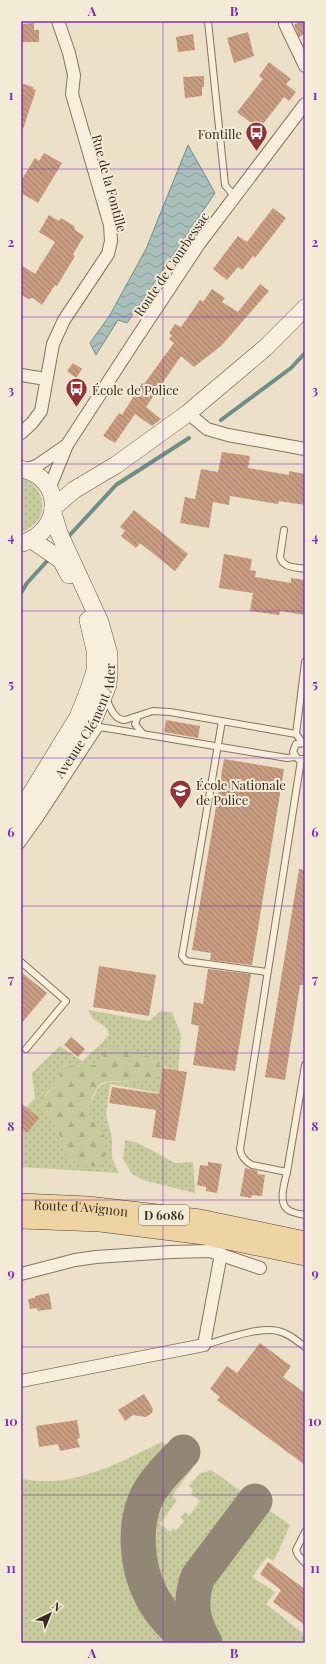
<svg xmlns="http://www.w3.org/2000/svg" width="326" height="1664" font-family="'Playfair Display',serif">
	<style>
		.grass { fill: url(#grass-dots); fill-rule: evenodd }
		.forest { fill: url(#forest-firs) }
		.water { fill: url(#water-waves); stroke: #6f8f86 }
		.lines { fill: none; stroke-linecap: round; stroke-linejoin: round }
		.stream { stroke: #6f8f86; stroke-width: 4 }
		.taxiway { stroke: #928674; stroke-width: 35 }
		.building { fill: url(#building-back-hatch) }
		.lane-casing { stroke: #87735e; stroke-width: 8 }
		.street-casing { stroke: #87735e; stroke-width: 14 }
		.secondary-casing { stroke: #695441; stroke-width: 18 }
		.primary-casing { stroke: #554131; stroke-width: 20 }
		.lane { stroke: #f7eedb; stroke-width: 6 }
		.street { stroke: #f7eedb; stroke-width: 12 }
		.secondary { stroke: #f7eedb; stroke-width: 17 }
		.primary { stroke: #edd4a2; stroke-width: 19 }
		.grid { fill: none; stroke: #7b2cbf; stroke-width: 1; stroke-opacity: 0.55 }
		.labels { text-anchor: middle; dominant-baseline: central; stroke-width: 4; stroke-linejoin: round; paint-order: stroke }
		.shield { fill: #f4ebd7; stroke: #706557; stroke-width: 1 }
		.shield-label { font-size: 12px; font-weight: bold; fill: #382c20 }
		.poi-label { font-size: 13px; fill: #382c20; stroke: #f4ebd7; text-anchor: start }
		.street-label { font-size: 13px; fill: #382c20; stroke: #f4ebd7 }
		.neatline { fill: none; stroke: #7b2cbf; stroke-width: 1.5 }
		.grid-label { font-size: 13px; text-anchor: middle; font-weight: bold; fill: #7b2cbf }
	</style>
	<defs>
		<pattern id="grass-dots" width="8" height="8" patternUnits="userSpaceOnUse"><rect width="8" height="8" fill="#c6ca9c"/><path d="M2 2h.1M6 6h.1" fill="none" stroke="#abae86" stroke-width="1.8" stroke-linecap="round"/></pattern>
		<pattern id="forest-firs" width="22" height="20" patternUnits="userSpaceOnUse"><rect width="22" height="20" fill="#c6ca9c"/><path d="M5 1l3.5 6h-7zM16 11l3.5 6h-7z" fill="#abae86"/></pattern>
		<pattern id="water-waves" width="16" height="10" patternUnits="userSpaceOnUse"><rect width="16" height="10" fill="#a8c0b9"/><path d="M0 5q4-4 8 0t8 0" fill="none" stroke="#8a9c96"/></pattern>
		<pattern id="building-back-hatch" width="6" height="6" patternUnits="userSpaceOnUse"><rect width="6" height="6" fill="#c89c80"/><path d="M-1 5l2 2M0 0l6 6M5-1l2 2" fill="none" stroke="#a37f68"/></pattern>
	</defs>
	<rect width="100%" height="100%" fill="#ece0c8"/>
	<g class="grass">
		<path d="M21 478C41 483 51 511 33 525 30 528 26 530 22 532Z"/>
		<path d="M88 1010 149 1021 161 1011 172 1012 181 1035 178 1071 164 1067 159 1093 110 1084 106 1115 112 1138V1158L119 1173 21 1167V1113L35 1098 32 1073 60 1046 82 1061 103 1042 109 1034 106 1027 93 1019ZM104 1051 145 1056 159 1062 143 1081C105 1085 102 1071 87 1113 93 1127 103 1125 105 1143L68 1159 64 1145 52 1120 45 1095 58 1081 64 1065C77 1067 90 1069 102 1061Z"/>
		<path d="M125 1140 138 1143 175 1163 193 1162 195 1193 143 1180 132 1174 123 1159Z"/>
		<path d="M162 1442 191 1460 192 1469 172 1496 177 1500 160 1524 171 1532 173 1528 176 1531 184 1521 181 1517 185 1512 189 1516 200 1501 191 1494 193 1489 189 1486 199 1474 211 1470 290 1525 274 1561 267 1557 252 1577 275 1592 266 1604 305 1635V1643H21V1479C31 1480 42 1482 52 1481 90 1479 129 1458 162 1442Z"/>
	</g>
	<path class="forest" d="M110 1046 131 1049 159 1061 160 1068C158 1070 156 1075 153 1078 139 1088 111 1075 100 1085 93 1091 90 1104 87 1113 90 1120 94 1122 99 1127 107 1136 105 1147 105 1157L95 1166H83L68 1159 64 1145 52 1120 37 1106 58 1081 63 1065C77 1067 90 1069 102 1061L104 1051Z"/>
	<path class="water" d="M188 145 215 193 127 323 118 320 96 355 90 343 110 315 146 249Z"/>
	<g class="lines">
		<g class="stream">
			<path d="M221 420 291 368 305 353"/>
			<path d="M68 537 116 485 189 438"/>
			<path d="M21 593 27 583 48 560"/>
		</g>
		<g class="taxiway">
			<path d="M183 1452C171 1465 157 1478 148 1494 133 1523 136 1566 151 1595 160 1614 176 1629 193 1643"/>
			<path d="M205 1643C192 1621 189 1601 198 1577L255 1501"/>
		</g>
	</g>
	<g class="building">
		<path d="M301 21H305V34L299 37 294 25Z"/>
		<path d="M34 23V30H39V42H21V24Z"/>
		<path d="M248 32 254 56 234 63 227 38Z"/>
		<path d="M193 34 195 50 178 52 176 37Z"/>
		<path d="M269 62 291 79 286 84 296 92 289 101 284 97 259 129 237 112 263 79 259 76Z"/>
		<path d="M204 76V87H202V96L185 98 183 77Z"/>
		<path d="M21 83 33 87V89L36 90 23 129H21Z"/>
		<path d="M44 153 62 163 38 203 21 193V185L23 181 22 179 35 158 39 161Z"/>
		<path d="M273 208 286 218 255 258 253 256 242 270 238 267 227 280 213 269 238 236 247 242Z"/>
		<path d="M49 215 59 221 61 218 74 226 75 230 84 236 73 254 75 256 57 286 55 285 42 305 33 298 29 299 21 295V265L35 274 55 242 39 232Z"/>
		<path d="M260 284 269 291 221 346 194 367 181 356 146 407 161 419 152 426 135 414 115 443 103 436 119 413 122 415 142 383 144 384 174 343 169 339 172 335 169 333 175 324 181 327 200 300 203 302 212 289 225 298 222 302 238 312Z"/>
		<path d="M73 363 82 369 76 378 67 371Z"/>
		<path d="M222 452 250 456 248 468 289 475V471L305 474V505L279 501 278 504 230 496 229 505 213 502 209 528 180 523 185 497 195 499 201 469 218 472Z"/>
		<path d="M134 510 188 554 175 571 140 543 136 548 121 536 125 531 120 527Z"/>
		<path d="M224 554 252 559 250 570 256 571 255 577 291 583V578L305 580V615L280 611 279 615 250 611 253 593 219 588Z"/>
		<path d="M166 720 200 726 198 738 164 732Z"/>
		<path d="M224 759 284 769 252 965 210 960 211 953 192 950Z"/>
		<path d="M299 869 305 870V976L303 985H300L285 1080 265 1077Z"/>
		<path d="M99 966 156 975 149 1016 93 1007Z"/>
		<path d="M208 969 251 974 235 1071 193 1065 199 1026 191 1024 194 1002 203 1004Z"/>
		<path d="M21 972 47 993 21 1024Z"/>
		<path d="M71 1037 85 1049 78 1057 64 1045Z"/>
		<path d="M163 1068 187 1072 175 1141 152 1137 156 1110 109 1103 112 1087 159 1094Z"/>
		<path d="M21 1103 39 1118 27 1133 21 1128Z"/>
		<path d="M208 1162 222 1164 217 1193 206 1191V1187L197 1185 200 1165 208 1166Z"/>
		<path d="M245 1168 258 1171 257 1174 265 1175 262 1196 252 1195 251 1198 240 1196Z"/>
		<path d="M49 1293 52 1309 38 1311 37 1308 30 1309 28 1299 35 1298V1296Z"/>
		<path d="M260 1343 291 1366 283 1377 305 1393V1465L217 1400 220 1397 210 1389 227 1366 237 1373Z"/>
		<path d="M144 1394 153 1409 152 1413 146 1417 133 1415 125 1421 118 1410Z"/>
		<path d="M77 1420 80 1438 77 1439 80 1447 60 1451 58 1444 39 1447 36 1426Z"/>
		<path d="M268 1562 305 1589V1625L273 1602 281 1590 260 1574Z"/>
	</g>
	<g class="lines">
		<defs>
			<g id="lane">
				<path d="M208 21 225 185 235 197"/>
				<path d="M284 530 280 557C283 568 295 567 305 569"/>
				<path d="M106 698C110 707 114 720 125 720L153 711 170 712 296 734 302 742"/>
				<path d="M138 716 135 724 143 734"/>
				<path d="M222 721 182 956 186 961 267 972"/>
				<path d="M296 734 305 662"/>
				<path d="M305 743 296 744 293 752 298 759H305"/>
				<path d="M301 760 240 1149C241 1157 245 1161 252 1165L287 1172 305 1065"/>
				<path d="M21 845 39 820 100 727 287 758 295 757"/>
				<path d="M21 962 66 1001 26 1049"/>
				<path d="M287 1172C285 1182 278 1201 287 1209 291 1213 300 1214 305 1215"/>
				<path d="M204 1345C223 1340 259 1326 278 1331 288 1333 296 1340 305 1347"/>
				<path d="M305 1532 296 1550 298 1555 305 1563"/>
			</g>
			<g id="street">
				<path d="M285 21V24L305 66"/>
				<path d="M21 375 46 379"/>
				<path d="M188 413 207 429 228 435 305 449"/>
				<path d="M21 433 32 423 41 411 53 344 64 320 108 254 111 241 110 225 72 94 74 75 69 53 58 21"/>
				<path d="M26 470 38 465 67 445"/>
				<path d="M49 489 67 445 134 342 199 244 305 104"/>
				<path d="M21 1274 75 1260 96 1257 171 1252 210 1251 260 1268"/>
				<path d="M21 1381 204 1345 221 1254"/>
			</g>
			<g id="secondary">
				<path d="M21 469C63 477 64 530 23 543"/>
				<path d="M53 508 74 490 116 465 188 413 265 348 305 308"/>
				<path d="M32 540 61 560 69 575"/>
				<path d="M21 810 78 717 88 692 95 671V650L88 620"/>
				<path id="s1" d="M21 831 93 721 108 685 109 673V654L100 622 59 533 53 513"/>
			</g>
			<g id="primary">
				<path id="s2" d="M21 1203 88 1206 200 1219 305 1241"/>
				<path d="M21 1219 100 1222 204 1235 305 1256"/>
			</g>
		</defs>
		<use href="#lane" class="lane-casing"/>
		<use href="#street" class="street-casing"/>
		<use href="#secondary" class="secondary-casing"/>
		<use href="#primary" class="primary-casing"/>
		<use href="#lane" class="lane"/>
		<use href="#street" class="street"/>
		<use href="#secondary" class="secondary"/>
		<use href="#primary" class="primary"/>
	</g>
	<path class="grid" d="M163 21V1643M21 169H305M21 317H305M21 464H305M21 611H305M21 758H305M21 906H305M21 1053H305M21 1200H305M21 1347H305M21 1495H305"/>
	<defs>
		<symbol id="bus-pin" viewBox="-11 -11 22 30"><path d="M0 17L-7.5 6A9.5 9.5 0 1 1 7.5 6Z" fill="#933134" stroke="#f4ebd7"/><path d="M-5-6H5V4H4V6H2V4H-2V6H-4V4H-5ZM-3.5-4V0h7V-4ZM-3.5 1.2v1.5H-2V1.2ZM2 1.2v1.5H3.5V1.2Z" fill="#fff"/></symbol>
		<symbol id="university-pin" viewBox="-11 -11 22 30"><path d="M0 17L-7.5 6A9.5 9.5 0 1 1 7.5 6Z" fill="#933134" stroke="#f4ebd7"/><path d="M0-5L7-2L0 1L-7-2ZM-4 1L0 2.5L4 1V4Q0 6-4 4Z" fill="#fff"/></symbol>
	</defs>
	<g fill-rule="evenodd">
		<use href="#bus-pin" x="244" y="120" width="25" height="34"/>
		<use href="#bus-pin" x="64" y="376" width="25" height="34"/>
		<use href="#university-pin" x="168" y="778" width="25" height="34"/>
	</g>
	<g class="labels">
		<rect class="shield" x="139" y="1205" width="50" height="20" rx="3"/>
		<g class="shield-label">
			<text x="164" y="1215">D 6086</text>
		</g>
		<g class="poi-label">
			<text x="242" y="133" text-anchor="end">Fontille</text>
			<text x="92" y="389">École de Police</text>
			<text x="196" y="784">École Nationale<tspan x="196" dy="15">de Police</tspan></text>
		</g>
		<g class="street-label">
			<text transform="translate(110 183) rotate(75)">Rue de la Fontille</text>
			<text transform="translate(171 264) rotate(-56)">Route de Courbessac</text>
			<text stroke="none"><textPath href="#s1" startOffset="129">Avenue Clément Ader</textPath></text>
			<text stroke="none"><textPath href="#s2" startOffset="60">Route d'Avignon</textPath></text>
		</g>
	</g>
	<rect width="326" height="1664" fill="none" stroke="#f4ebd7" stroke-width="44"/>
	<g transform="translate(50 1614) rotate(43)" stroke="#f4ebd7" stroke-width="3" paint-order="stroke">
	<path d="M0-3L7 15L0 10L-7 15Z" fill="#382c20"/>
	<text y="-6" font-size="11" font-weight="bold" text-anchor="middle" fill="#382c20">N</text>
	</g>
	<rect x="22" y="22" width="282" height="1620" class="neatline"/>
	<g class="grid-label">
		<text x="92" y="16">A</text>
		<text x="234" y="16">B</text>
		<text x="11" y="100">1</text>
		<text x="315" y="100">1</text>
		<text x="11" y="247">2</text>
		<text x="315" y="247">2</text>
		<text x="11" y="395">3</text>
		<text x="315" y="395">3</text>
		<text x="11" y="542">4</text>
		<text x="315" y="542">4</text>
		<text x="11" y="689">5</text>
		<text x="315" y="689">5</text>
		<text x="11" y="837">6</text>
		<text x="315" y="837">6</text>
		<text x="11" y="984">7</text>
		<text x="315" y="984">7</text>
		<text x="11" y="1131">8</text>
		<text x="315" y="1131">8</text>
		<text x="11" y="1278">9</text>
		<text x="315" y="1278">9</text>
		<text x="11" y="1426">10</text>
		<text x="315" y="1426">10</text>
		<text x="11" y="1573">11</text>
		<text x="315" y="1573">11</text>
		<text x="92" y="1658">A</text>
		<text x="234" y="1658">B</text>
	</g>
</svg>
